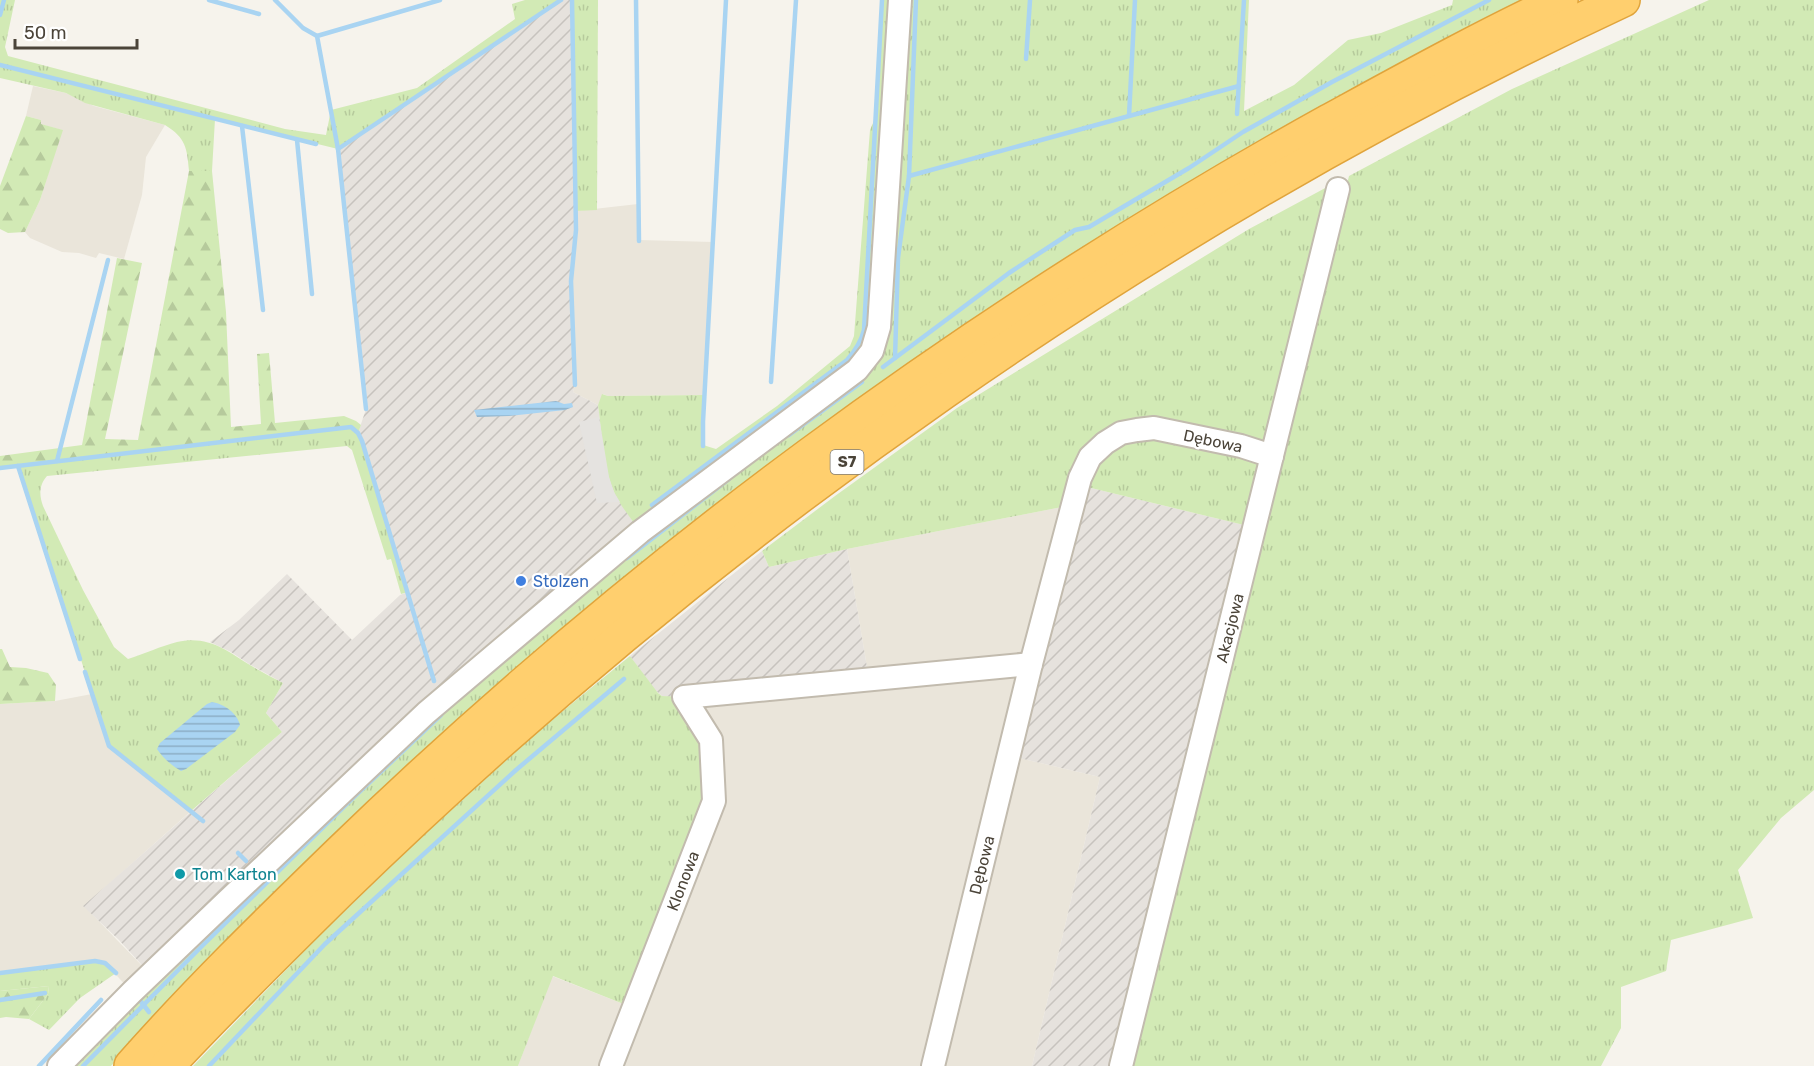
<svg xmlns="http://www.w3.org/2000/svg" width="1814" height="1066" font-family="Rubik,sans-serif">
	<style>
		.residential { fill: #eae5da }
		.industrial { fill: url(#industrial-furrows) }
		.grass { fill: url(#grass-tufts) }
		.forest { fill: url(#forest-firs) }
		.parking { fill: #e5e3e0 }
		.water { fill: url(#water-rules) }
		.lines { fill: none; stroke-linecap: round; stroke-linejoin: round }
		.stream { stroke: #a9d4f2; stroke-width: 4.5 }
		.minor-casing { stroke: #c2bbae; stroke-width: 26 }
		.highway-casing { stroke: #e0a43c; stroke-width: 36 }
		.minor { stroke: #fff; stroke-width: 22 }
		.highway { stroke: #ffcf6e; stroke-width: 33 }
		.shop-dot { fill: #3f7fe0; stroke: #fff; stroke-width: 2 }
		.culture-dot { fill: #0f9aa8; stroke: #fff; stroke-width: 2 }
		.labels { text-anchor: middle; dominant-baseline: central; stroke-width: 4.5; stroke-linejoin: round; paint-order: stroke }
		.shield { fill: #fff; stroke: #817c74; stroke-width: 1.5 }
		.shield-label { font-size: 15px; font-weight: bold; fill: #4b4439 }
		.street-label { font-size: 16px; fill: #4b4439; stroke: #fff }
		.shop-label { font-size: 16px; fill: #366cbe; stroke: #fff; text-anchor: start }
		.culture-label { font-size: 16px; fill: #0d838f; stroke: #fff; text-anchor: start }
	</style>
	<defs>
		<pattern id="industrial-furrows" width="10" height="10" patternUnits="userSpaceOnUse" patternTransform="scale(1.5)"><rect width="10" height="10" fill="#e6e2dd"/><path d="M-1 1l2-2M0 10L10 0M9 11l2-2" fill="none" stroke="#c7c3be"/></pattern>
		<pattern id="grass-tufts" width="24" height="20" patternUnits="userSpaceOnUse" patternTransform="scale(1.5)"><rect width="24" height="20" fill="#d2eab5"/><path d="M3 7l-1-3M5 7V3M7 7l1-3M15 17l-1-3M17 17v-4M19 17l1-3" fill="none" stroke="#b6ca9c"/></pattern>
		<pattern id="forest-firs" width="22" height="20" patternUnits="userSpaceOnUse" patternTransform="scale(1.5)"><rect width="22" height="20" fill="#d2eab5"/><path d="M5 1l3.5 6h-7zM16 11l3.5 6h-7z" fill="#b6ca9c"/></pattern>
		<pattern id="water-rules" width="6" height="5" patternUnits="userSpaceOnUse" patternTransform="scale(1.5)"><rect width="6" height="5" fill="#a9d4f2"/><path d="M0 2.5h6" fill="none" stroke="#8caec5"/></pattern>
	</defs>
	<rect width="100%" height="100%" fill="#f6f3ec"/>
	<g class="residential">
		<path d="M33 86 66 93 94 106 165 125 146 157 142 195 124 259 99 253 96 258 79 253 62 252 30 238 25 232 40 200 62 130 40 124 41 120 26 116Z"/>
		<path d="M638 204 639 240 713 242 704 395 608 396 603 394 598 405 573 392 575 385 571 281 576 230V211Z"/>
		<path d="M1062 507 1024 656 867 667 847 549Z"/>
		<path d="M1018 673 922 1066H622L698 705Z"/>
		<path d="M92 694 109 746 191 811 84 906 150 974 132 992 105 963 95 961 0 973V704L55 701Z"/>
		<path d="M1019 758 1100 777 1032 1066H939Z"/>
		<path d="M552 976 626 1005 602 1066H518Z"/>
	</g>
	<g class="industrial">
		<path d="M561 0H572L576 230 571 281 575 385 573 392 598 405 604 451 614 492 640 532 150 974 119 940 83 906 282 732 266 713 283 683 249 664 231 652 210 642 239 620 287 574 352 640 400 595 408 592 362 441 358 433 366 409 338 149Z"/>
		<path d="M1087 487 1248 526 1115 1066H1032L1100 777 1019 758 1038 669Z"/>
		<path d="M847 549 867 667 683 688 684 697H670L662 696 654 689 630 656 762 551 769 567Z"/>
	</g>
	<g class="grass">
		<path d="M0 0H15L5 47 8 56 285 129 326 135 331 110 417 88 515 19 512 4 525 0H561L338 149 215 119 212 171H189C187 148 186 138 165 125L85 103 66 93 0 78Z"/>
		<path d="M572 0H598L597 210 576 211Z"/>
		<path d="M882 0H1249L1244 111 1294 85 1348 40 1381 33 1452 5 1453 0H1525L1322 106 1155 204 1074 254 994 306 880 385 672 539 590 605 398 773 275 891 111 1066H59L132 992 640 532C632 519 620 506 614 492 603 466 602 433 598 405L602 394 608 396 704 395 703 445 716 449 777 406 850 346 854 336 870 130 876 116Z"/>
		<path d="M1709 0H1814V790L1781 818 1738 870 1753 918 1671 940 1666 971 1621 987V1028L1601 1066H1129L1349 176 1512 89Z"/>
		<path d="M1329 186 1268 445 1150 418 1126 421 1062 507 847 549 769 567 762 551 835 496 957 408 1249 229Z"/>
		<path d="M351 427 358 433 362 441 408 592 401 594 391 559 387 560 352 450 347 446 47 476C39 485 39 495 43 506L83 590 114 647 128 659C144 654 161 646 177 642 208 635 226 650 250 665 261 672 272 677 283 683L266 713 282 732 191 811 109 746 18 466Z"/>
		<path d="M1145 436 1264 461 1248 526 1087 487 1094 467 1121 443Z"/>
		<path d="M630 656 658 693 662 696 684 697 703 742 705 802 626 1005 553 976 518 1066H193L317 938 414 844 536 733Z"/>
		<path d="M95 961 105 963 116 973 80 998 49 1030 29 1019 48 994 49 986 0 991V973Z"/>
	</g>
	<g class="forest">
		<path d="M26 116 41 120V124L63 130 40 200 25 232 8 233 0 229V186Z"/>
		<path d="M189 171H212L226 312 231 427 261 424 257 354 269 353 275 423 344 416 356 421 361 425 358 433 351 427 0 468V456L82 445 117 258 142 263 105 439 138 440Z"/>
		<path d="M0 649H2L10 667 26 668 48 673 56 685 55 701 0 704Z"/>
		<path d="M49 986 48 994 29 1019 6 1017 0 1018V991Z"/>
	</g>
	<path class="parking" d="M599 417 609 477 614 492 620 502 597 503 579 422Z"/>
	<g class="water">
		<path d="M556 401 564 404 572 403 573 407 565 410 509 416 477 417 474 410Z"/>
		<path d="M212 702C224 704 237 713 240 725L235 732 186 769 181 771C172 766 162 757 157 749L160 743 207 704Z"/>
	</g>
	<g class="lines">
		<g class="stream">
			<path d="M209 0 259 14"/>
			<path d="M275 0 303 28 317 36"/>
			<path d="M572 0 576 230 571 281 575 385"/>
			<path d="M636 0 639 241"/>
			<path d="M0 15 4 0"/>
			<path d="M1026 59 1030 0"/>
			<path d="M0 65 316 144"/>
			<path d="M1237 114 1244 0"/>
			<path d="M1129 116 1135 0"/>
			<path d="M242 126 263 310"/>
			<path d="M297 140 312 294"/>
			<path d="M338 149 561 0"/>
			<path d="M909 176 1239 86"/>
			<path d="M895 358 898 258 909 176 916 0"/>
			<path d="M883 367 1009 273 1075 230 1089 227 1189 168 1243 132 1332 82 1489 0"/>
			<path d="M771 382 796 0"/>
			<path d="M366 409 338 149 317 36 440 0"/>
			<path d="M789 435 862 382"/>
			<path d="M703 446V422L726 0"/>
			<path d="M57 461 108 260"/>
			<path d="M18 466 80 659"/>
			<path d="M0 468 351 427 358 433 362 441 434 681"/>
			<path d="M652 505 847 360C855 351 861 342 864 330L882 0"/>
			<path d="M627 558 729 479"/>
			<path d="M85 672 109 746 203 821"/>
			<path d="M238 853 246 861"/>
			<path d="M0 973 95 961 105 963 116 973"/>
			<path d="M138 998 149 1012"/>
			<path d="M0 1000 45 993"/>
			<path d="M39 1066 101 1000"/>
			<path d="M83 1066 203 945 352 799 441 715"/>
			<path d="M209 1066 325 944 516 770 624 679"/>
		</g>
		<defs>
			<g id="minor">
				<path d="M59 1066 132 992 226 902 426 713 640 532 857 370 872 351 879 327 900 0"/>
				<path d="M611 1066 714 801 711 740 684 697 1031 664"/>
				<path d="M933 1066 1031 664 1080 478 1090 457 1105 443 1121 433 1137 430 1154 428 1241 446 1272 456"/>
				<path d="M1121 1066 1338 189"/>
			</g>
			<g id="highway">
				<path d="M131 1066C196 992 268 922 339 853 634 567 970 320 1329 121 1406 79 1482 37 1561 0"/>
				<path d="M167 1066C223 1006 282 948 340 891 714 527 1149 221 1623 0"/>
			</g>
		</defs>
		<use href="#minor" class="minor-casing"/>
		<use href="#highway" class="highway-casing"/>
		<use href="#minor" class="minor"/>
		<use href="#highway" class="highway"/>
	</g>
	<circle class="shop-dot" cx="521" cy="581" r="6"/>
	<circle class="culture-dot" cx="180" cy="874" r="6"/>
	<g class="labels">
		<rect class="shield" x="830.5" y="450" width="33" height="24" rx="4.5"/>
		<g class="shield-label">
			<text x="847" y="462">S7</text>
		</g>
		<g class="street-label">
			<text transform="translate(1213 441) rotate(12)">Dębowa</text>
			<text transform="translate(1230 628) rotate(-76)">Akacjowa</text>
			<text transform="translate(982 865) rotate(-76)">Dębowa</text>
			<text transform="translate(683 881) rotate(-69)">Klonowa</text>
		</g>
		<g class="shop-label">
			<text x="533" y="581">Stolzen</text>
		</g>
		<g class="culture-label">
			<text x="192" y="874">Tom Karton</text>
		</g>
	</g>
	<path d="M15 39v9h122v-9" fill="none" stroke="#4b4439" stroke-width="3"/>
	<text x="24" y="39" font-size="18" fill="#4b4439" stroke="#ffffff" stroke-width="4.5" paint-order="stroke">50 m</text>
</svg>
